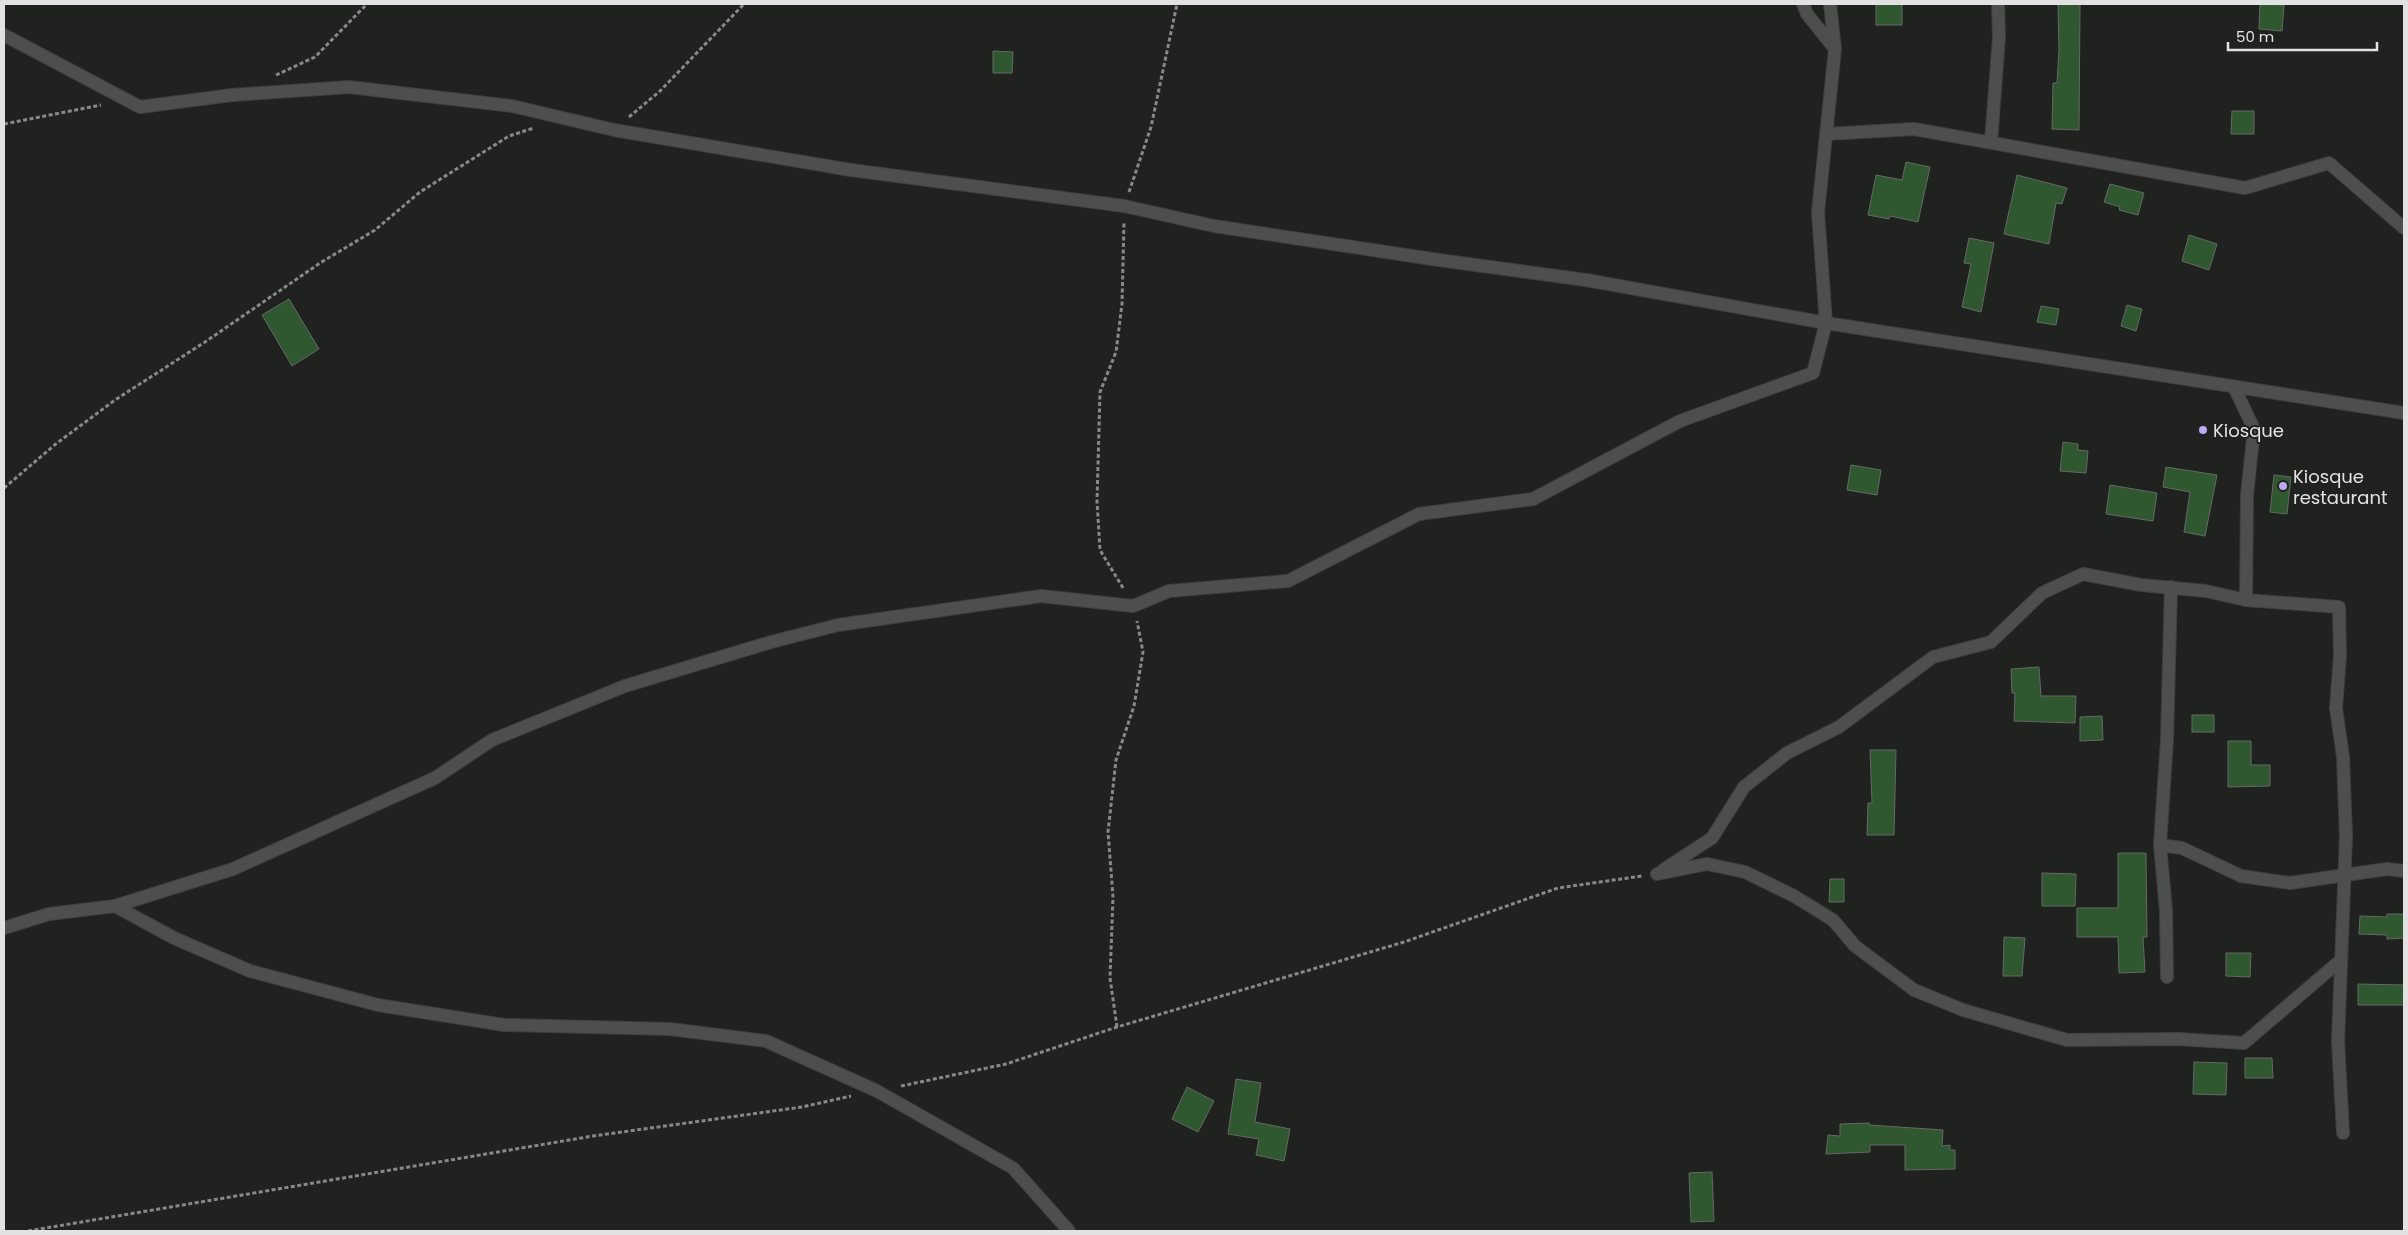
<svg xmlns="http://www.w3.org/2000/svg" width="2408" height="1235" font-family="Poppins,sans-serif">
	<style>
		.building { fill: #2f5830; stroke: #666866 }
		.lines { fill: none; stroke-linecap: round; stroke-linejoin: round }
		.street-casing { stroke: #3e3f3e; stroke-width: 14 }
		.path { stroke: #878887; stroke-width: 3; stroke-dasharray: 4 2.5; stroke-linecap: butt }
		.street { stroke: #4d4f4d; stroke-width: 12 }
		.poi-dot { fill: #bda9f5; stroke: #202220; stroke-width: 2 }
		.labels { text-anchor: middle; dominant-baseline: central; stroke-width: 4; stroke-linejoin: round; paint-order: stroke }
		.poi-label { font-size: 18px; fill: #e1e2e1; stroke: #202220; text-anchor: start }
	</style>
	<rect width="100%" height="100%" fill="#202220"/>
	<g class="building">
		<rect x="1876" y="4" width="26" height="21"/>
		<path d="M2058 4H2080L2079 130 2052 129 2053 83H2057L2059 50Z"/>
		<path d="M2260 4 2284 5 2282 31 2259 29Z"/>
		<path d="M993 51 1013 52 1012 73H993Z"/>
		<path d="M2232 111H2254V134H2231Z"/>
		<path d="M1906 162 1930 167 1918 222 1890 216 1889 219 1868 215 1876 175 1902 180Z"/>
		<path d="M2017 175 2067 188 2062 204 2056 203 2049 244 2004 234Z"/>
		<path d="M2110 184 2144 193 2138 215 2119 210 2120 207 2104 202Z"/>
		<path d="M2189 235 2217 244 2209 270 2182 261Z"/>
		<path d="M1969 238 1994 243 1981 312 1962 307 1971 264 1964 263Z"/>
		<path d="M289 299 319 349 292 366 262 315Z"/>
		<path d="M2127 305 2142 309 2136 331 2121 326Z"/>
		<path d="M2041 306 2059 309 2056 325 2037 322Z"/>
		<path d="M2063 442 2078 444V450L2088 451 2086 473 2060 471Z"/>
		<path d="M1851 465 1881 470 1877 495 1847 490Z"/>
		<path d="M2166 467 2217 475 2205 536 2184 532 2190 492 2163 487Z"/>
		<path d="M2274 475 2291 477 2287 514 2270 512Z"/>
		<path d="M2110 485 2157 493 2153 521 2106 514Z"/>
		<path d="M2039 667 2041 696H2076L2075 723 2014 721 2015 693H2012L2011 669Z"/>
		<rect x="2192" y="715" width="22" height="17"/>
		<path d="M2102 716 2103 740 2080 741V717Z"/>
		<path d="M2228 741H2251V765H2270V786L2228 787Z"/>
		<path d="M1870 750H1896L1894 835H1867L1868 803H1872Z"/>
		<path d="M2118 853H2146L2147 937H2143L2145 972 2119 973 2118 937H2077V908H2118Z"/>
		<path d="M2042 873 2076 874 2075 906H2042Z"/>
		<path d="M1830 879H1844V902H1829Z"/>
		<path d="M2387 914H2404V938L2387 939V935L2359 934 2360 916 2387 917Z"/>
		<path d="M2004 937 2025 938 2022 976H2003Z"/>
		<path d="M2226 953H2251L2250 977 2226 976Z"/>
		<path d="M2358 984 2404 985V1005H2358Z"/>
		<path d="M2245 1058H2272L2273 1078H2245Z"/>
		<path d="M2194 1062 2227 1063 2226 1095 2193 1094Z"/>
		<path d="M1236 1079 1261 1083 1255 1122 1290 1129 1284 1161 1256 1155 1259 1139 1228 1134Z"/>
		<path d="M1187 1087 1214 1101 1198 1132 1172 1119Z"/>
		<path d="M1869 1123V1125L1943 1130 1942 1146 1950 1145V1150H1955V1169L1905 1170V1145H1870V1152L1826 1154 1828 1135 1840 1136V1124Z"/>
		<path d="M1712 1172 1714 1221 1691 1222 1689 1173Z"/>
	</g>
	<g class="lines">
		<defs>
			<g id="street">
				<path d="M1803 4 1807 14 1835 49"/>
				<path d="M4 35 140 107 232 95 349 87 512 106 614 130 851 170 1124 206 1214 226 1439 260 1586 280 1826 323 2404 413"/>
				<path d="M1826 134 1914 129 2245 188 2329 163 2404 228"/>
				<path d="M1991 142 1999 37 1998 4"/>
				<path d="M2234 387 2254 429 2247 495 2246 600 2339 607 2340 655 2336 708 2343 757 2346 836 2338 1041 2343 1133"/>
				<path d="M2160 845 2182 848 2241 876 2290 883 2387 869 2404 871"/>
				<path d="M1663 870 1712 838 1744 787 1787 753 1839 727 1933 657 1991 642 2042 593 2083 574 2141 585 2206 591 2246 600"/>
				<path d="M1657 874 1707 864 1745 872 1794 896 1833 920 1855 946 1914 990 1963 1010 2067 1040 2178 1039 2244 1043 2341 960"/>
				<path d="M115 906 174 938 250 971 378 1005 504 1025 670 1029 766 1041 877 1091 1013 1168 1069 1231"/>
				<path d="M4 928 49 914 115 906 233 869 435 778 492 740 625 686 771 642 838 625 1041 596 1133 606 1169 591 1288 581 1419 514 1533 499 1680 421 1813 373 1826 323 1818 212 1835 49 1830 4"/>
				<path d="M2167 977 2166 911 2160 845 2167 739 2171 587"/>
			</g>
		</defs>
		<use href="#street" class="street-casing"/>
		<g class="path">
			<path d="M276 75 315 57 367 4"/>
			<path d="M629 117 660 91 744 4"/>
			<path d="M4 124 101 105"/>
			<path d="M1129 192 1151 127 1177 4"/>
			<path d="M4 488 57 443 115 400 205 342 320 263 375 230 420 192 509 136 534 128"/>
			<path d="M1123 588 1100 550 1097 501 1100 392 1116 352 1122 304 1124 222"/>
			<path d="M1117 1027 1110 978 1113 897 1108 832 1116 760 1134 706 1143 652 1137 621"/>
			<path d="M901 1086 1006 1064 1117 1027 1404 942 1558 888 1642 876"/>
			<path d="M28 1231 593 1136 802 1107 851 1096"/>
		</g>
		<use href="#street" class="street"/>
	</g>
	<g class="poi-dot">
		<circle cx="2203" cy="430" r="5"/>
		<circle cx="2283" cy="486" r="5"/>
	</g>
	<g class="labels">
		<g class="poi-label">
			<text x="2213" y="430">Kiosque</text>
			<text x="2293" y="476">Kiosque<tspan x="2293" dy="21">restaurant</tspan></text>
		</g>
	</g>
	<rect width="2408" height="1235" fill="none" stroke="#e1e2e1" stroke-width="10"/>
	<path d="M2228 42v8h149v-8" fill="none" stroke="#e1e2e1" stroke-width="2.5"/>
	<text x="2236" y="42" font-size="15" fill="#e1e2e1" stroke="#202220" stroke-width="4" paint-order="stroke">50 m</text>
</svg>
